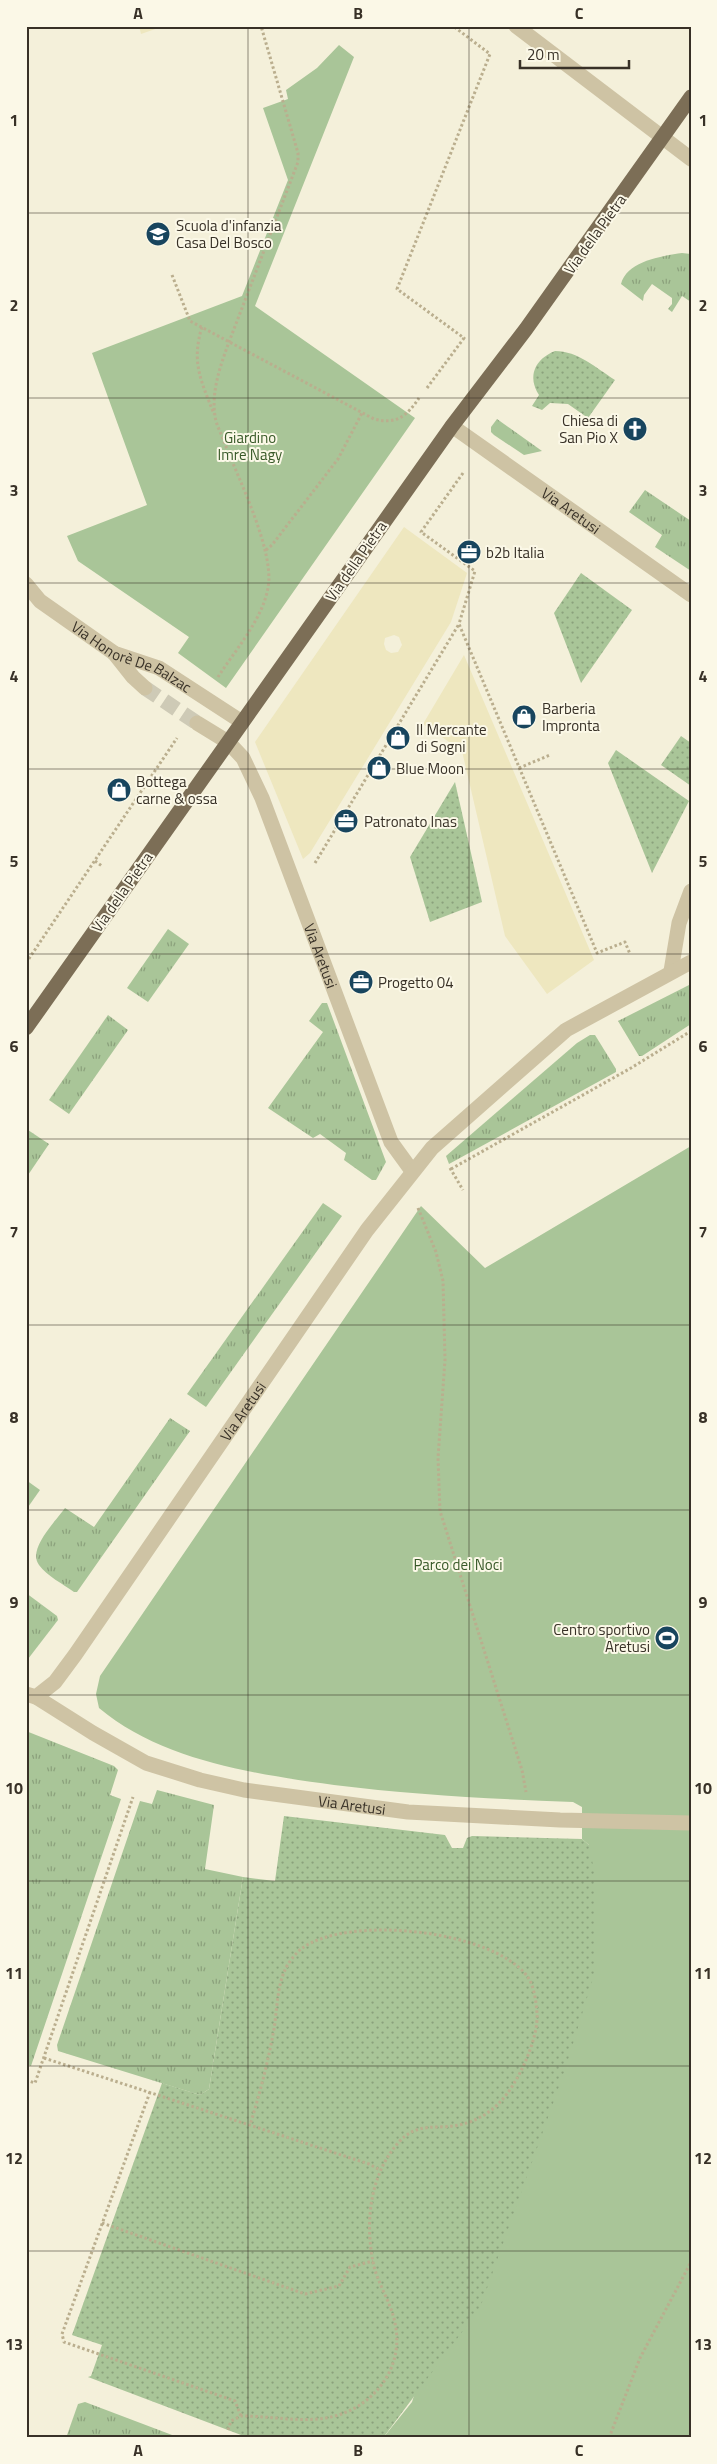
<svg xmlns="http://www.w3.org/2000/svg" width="717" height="2464" font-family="'Titillium Web',sans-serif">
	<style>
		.grass { fill: url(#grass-tufts) }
		.park { fill: #a9c598 }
		.garden { fill: url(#garden-dots) }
		.plaza { fill: #eee7bf; fill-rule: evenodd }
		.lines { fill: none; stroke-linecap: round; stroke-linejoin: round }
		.minor-tunnel { stroke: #cecab6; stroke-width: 15; stroke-dasharray: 15 8; stroke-linecap: butt }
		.path { stroke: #baae8e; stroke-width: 3; stroke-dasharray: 2.5 2.5; stroke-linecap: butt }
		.minor { stroke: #cec3a4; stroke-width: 15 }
		.major { stroke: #7c6e56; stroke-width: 15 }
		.grid { fill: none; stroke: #383127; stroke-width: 1; stroke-opacity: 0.55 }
		.labels { text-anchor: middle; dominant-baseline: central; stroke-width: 4; stroke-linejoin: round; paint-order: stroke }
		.poi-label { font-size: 15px; fill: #383127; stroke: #fbf8e7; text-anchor: start }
		.street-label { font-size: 15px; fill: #383127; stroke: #fbf8e7 }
		.park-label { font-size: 15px; fill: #385928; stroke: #fbf8e7 }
		.neatline { fill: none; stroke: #383127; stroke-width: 2 }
		.grid-label { font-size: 16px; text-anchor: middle; font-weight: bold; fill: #383127 }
	</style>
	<defs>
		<pattern id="grass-tufts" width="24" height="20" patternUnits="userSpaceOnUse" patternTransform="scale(1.25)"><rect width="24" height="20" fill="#a9c598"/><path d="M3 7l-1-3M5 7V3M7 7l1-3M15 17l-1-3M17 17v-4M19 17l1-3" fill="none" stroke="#8ba17c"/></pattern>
		<pattern id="garden-dots" width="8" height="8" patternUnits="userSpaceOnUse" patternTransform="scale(1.25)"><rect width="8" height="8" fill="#a9c598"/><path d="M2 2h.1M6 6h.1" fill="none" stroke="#8ba17c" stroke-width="1.8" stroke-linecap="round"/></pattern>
	</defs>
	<rect width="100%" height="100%" fill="#f4f0da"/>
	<g class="grass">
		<path d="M682 253 691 254V302L682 296 672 312 668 309 672 304V298L652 284 644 295 643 301 621 284C627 261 662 256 682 253Z"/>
		<path d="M497 419 542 451 524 455 494 435 491 432V427Z"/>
		<path d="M645 490 691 521V571L655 547 662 535 629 512Z"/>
		<path d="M168 929 189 944 148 1002 127 988Z"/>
		<path d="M691 984V1024L642 1056H639L618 1021Z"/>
		<path d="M322 1003H327L386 1162 376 1180H372L344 1160 346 1153 320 1134 313 1138 268 1108 323 1032 309 1021Z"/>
		<path d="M108 1015 128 1030 69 1114 49 1100Z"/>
		<path d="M590 1035H595L616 1069V1072L449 1164 446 1156 577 1043Z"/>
		<path d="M28 1130 49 1144 26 1178V1134Z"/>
		<path d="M323 1203 342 1216 206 1407 187 1394Z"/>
		<path d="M170 1418 190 1431 77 1592H74C63 1584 47 1576 39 1565 27 1549 56 1521 65 1508L94 1527Z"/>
		<path d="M26 1480 40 1490 26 1510Z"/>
		<path d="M26 1593 57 1616 58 1620 28 1659H26Z"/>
		<path d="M26 1731 114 1766 118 1770 110 1795 121 1799 31 2066 26 2064Z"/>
		<path d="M157 1790 214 1805 205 1869 243 1877 209 2089 200 2095 58 2051 57 2045 140 1801 152 1804Z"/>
		<path d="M85 2402 180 2438H66L78 2404Z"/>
	</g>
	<g class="park">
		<path d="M339 45 354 57 255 306 415 418 226 688 178 653 189 637 78 561 67 536 147 505 92 353 242 296 288 180 263 108 288 99 286 90 317 68Z"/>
		<path d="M691 1146V2438H383L412 2402 589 1845 582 1839V1807L573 1802C493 1799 414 1795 334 1785 255 1774 162 1761 99 1708L96 1694 100 1676 421 1206 485 1268Z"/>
	</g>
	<g class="garden">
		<path d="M555 351C578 351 596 368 615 380L588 418 568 404 550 403 542 410 532 406 539 395C527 376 535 359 555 351Z"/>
		<path d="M581 573 632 610 581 683 554 613Z"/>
		<path d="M681 736 691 743V786L661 765Z"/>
		<path d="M616 750 689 801 652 873 608 763Z"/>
		<path d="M455 782 482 902 430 922 410 857Z"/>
		<path d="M284 1816 445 1835 452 1848H463L467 1838 472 1836 582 1839 589 1845 595 1875 594 1975 565 2070 480 2308 383 2438H249L88 2377 91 2376 102 2345 72 2335 162 2083 200 2095 209 2089 243 1877 275 1881Z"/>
	</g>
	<g class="plaza">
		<path d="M139 26H164L141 34Z"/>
		<path d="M404 527 467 573 451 622 310 853 303 859 255 742ZM394 635 399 637 402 645 398 652 391 653 386 650 384 644 385 638Z"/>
		<path d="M464 655 594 960 547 994 505 936 462 751 423 724Z"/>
	</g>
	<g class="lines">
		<path class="minor-tunnel" d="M145 688 197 723"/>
		<g class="path">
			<path d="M172 275 190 321 374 419C396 425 407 416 419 398"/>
			<path d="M202 327C191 362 201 381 214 414"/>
			<path d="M427 388 464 338 397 289 490 54 453 26"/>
			<path d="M463 473 421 532 475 571 459 624 597 953 625 942 630 954"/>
			<path d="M266 550 272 545 338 459 362 413"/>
			<path d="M218 677C236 649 262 620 268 588 275 552 239 480 225 444 222 435 216 425 215 416 211 391 221 364 229 342L298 162V153L261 26"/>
			<path d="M519 768 550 755"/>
			<path d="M95 861 102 866"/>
			<path d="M315 863 459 624"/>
			<path d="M26 963 177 738"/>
			<path d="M450 1168 463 1190"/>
			<path d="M451 1169 631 1068 691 1031"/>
			<path d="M418 1208 436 1252 443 1281 445 1360 438 1458 440 1511 522 1770 526 1792"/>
			<path d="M44 2058 369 2164 380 2170"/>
			<path d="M26 2080 35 2083 133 1797"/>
			<path d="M150 2092 62 2334 64 2342 235 2401 241 2416"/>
			<path d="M102 2223 305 2294 339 2286 350 2267 373 2261"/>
			<path d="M228 2430 231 2421 241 2416C266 2416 292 2421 317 2419 366 2416 406 2373 395 2323 391 2302 377 2283 373 2262 365 2221 370 2175 398 2143 418 2120 438 2131 463 2124 476 2121 491 2112 500 2102 518 2084 539 2038 537 2013 536 2001 534 1985 527 1976 492 1930 347 1914 301 1949 296 1953 287 1964 285 1970 277 1987 277 2011 274 2029 268 2062 260 2093 250 2125"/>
			<path d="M609 2438 640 2358 691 2262"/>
		</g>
		<g class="minor">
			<path d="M516 26 691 159"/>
			<path id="s1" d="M452 426 691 595"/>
			<path id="s2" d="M26 584 40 601 114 653 159 668 242 722"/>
			<path d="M114 653 133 677 145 688"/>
			<path id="s3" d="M197 723 228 742 243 758 262 798 391 1142 412 1171"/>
			<path d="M671 971 679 923 691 891"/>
			<path id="s4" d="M26 1694 36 1697 55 1682 75 1655 367 1230 432 1148 566 1030 691 962"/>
			<path id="s5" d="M36 1697 93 1733 146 1763 200 1780 244 1790 408 1812 560 1820 691 1823"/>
		</g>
		<path class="major" d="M26 1028 452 426 526 329 691 97"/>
	</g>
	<path class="grid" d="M248 26V2438M469 26V2438M26 213H691M26 398H691M26 583H691M26 769H691M26 954H691M26 1139H691M26 1325H691M26 1510H691M26 1695H691M26 1881H691M26 2066H691M26 2251H691"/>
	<defs>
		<symbol id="school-disc" viewBox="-11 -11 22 22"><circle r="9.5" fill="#18455e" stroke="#fbf8e7"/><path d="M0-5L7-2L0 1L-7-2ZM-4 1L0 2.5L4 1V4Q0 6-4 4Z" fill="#fff"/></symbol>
		<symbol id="church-disc" viewBox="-11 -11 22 22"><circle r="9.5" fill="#18455e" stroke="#fbf8e7"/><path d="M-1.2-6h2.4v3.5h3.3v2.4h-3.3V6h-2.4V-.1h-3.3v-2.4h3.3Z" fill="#fff"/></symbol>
		<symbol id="office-disc" viewBox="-11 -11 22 22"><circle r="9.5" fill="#18455e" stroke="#fbf8e7"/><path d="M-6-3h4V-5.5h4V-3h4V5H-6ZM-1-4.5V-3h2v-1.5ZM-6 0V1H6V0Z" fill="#fff"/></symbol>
		<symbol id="shop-disc" viewBox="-11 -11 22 22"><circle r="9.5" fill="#18455e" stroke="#fbf8e7"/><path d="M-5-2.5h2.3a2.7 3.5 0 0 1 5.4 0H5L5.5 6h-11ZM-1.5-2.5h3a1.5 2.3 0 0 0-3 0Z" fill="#fff"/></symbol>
		<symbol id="stadium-disc" viewBox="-11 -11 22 22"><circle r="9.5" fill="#18455e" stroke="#fbf8e7"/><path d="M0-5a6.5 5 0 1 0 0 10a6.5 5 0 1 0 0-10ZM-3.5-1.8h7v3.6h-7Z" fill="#fff"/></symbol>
	</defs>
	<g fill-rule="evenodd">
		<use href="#school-disc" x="144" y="220" width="28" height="28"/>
		<use href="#church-disc" x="621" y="415" width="28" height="28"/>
		<use href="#office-disc" x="455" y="538" width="28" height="28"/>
		<use href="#shop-disc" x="510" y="703" width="28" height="28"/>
		<use href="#shop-disc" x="384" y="724" width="28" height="28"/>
		<use href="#shop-disc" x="365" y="754" width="28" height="28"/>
		<use href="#shop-disc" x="105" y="776" width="28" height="28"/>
		<use href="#office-disc" x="332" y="807" width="28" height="28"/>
		<use href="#office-disc" x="347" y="968" width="28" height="28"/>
		<use href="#stadium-disc" x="653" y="1624" width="28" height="28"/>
	</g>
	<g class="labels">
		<g class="poi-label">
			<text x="176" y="225">Scuola d'infanzia<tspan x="176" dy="17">Casa Del Bosco</tspan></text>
			<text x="618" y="420" text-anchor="end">Chiesa di<tspan x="618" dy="17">San Pio X</tspan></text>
			<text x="486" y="552">b2b Italia</text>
			<text x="542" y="708">Barberia<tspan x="542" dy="17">Impronta</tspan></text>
			<text x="416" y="729">Il Mercante<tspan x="416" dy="17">di Sogni</tspan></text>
			<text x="396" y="768">Blue Moon</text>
			<text x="136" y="781">Bottega<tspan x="136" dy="17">carne &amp; ossa</tspan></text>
			<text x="364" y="821">Patronato Inas</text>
			<text x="378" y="982">Progetto 04</text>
			<text x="650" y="1629" text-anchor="end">Centro sportivo<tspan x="650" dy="17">Aretusi</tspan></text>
		</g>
		<g class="street-label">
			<text transform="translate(595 234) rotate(-54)">Via della Pietra</text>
			<text stroke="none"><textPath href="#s1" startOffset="146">Via Aretusi</textPath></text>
			<text transform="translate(356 561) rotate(-55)">Via della Pietra</text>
			<text stroke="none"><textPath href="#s2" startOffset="130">Via Honorè De Balzac</textPath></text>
			<text transform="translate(122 892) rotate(-55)">Via della Pietra</text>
			<text stroke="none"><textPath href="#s3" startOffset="271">Via Aretusi</textPath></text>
			<text stroke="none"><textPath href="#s4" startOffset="364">Via Aretusi</textPath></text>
			<text stroke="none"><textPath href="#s5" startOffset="339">Via Aretusi</textPath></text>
		</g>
		<g class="park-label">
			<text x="250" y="437">Giardino<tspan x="250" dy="17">Imre Nagy</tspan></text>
			<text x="458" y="1564">Parco dei Noci</text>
		</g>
	</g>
	<rect width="717" height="2464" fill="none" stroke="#fbf8e7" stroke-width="55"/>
	<path d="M520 60v8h109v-8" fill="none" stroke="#383127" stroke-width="2.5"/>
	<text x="527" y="60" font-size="15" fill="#383127" stroke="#fbf8e7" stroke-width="4" paint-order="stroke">20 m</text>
	<rect x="28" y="28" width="662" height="2408" class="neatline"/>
	<g class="grid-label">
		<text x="138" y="19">A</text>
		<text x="358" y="19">B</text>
		<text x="579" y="19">C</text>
		<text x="14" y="126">1</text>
		<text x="703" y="126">1</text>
		<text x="14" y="311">2</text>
		<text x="703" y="311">2</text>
		<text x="14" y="496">3</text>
		<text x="703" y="496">3</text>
		<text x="14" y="682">4</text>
		<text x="703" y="682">4</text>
		<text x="14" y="867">5</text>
		<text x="703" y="867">5</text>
		<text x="14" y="1052">6</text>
		<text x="703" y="1052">6</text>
		<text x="14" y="1238">7</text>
		<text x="703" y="1238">7</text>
		<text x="14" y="1423">8</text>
		<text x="703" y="1423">8</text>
		<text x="14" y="1608">9</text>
		<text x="703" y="1608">9</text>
		<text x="14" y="1794">10</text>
		<text x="703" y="1794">10</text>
		<text x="14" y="1979">11</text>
		<text x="703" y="1979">11</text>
		<text x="14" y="2164">12</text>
		<text x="703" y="2164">12</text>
		<text x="14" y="2350">13</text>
		<text x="703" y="2350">13</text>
		<text x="138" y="2456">A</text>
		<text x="358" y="2456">B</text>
		<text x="579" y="2456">C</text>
	</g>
</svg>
